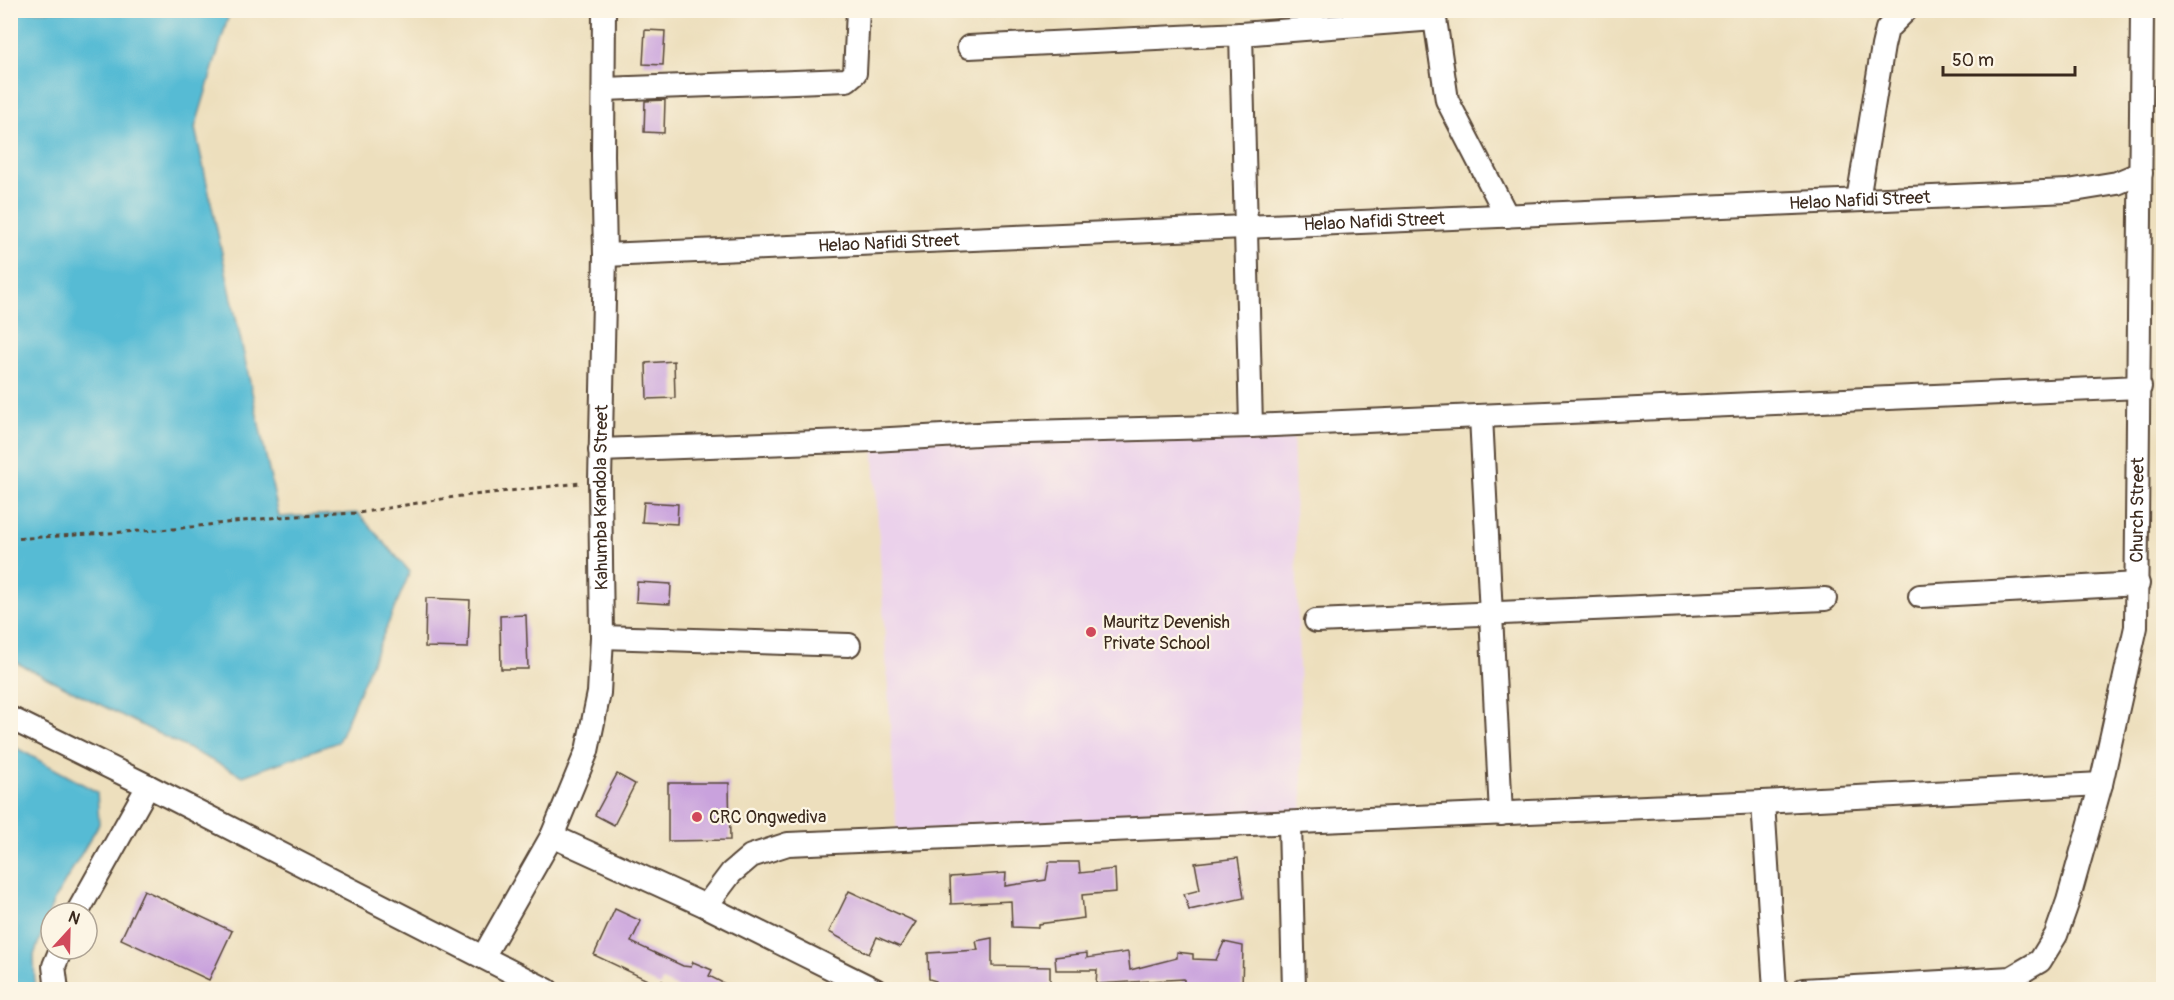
<svg xmlns="http://www.w3.org/2000/svg" width="2174" height="1000" font-family="Pangolin,sans-serif">
	<style>
		.built { fill: #ebd1eb }
		.water { fill: #56bbd4; stroke: #487279; stroke-width: 1.5 }
		.building { fill: #c9a2dd }
		.lines { fill: none; stroke-linecap: round; stroke-linejoin: round }
		.minor-casing { stroke: #564536; stroke-width: 26 }
		.path { stroke: #564536; stroke-width: 3; stroke-dasharray: 4.5 4.5; stroke-linecap: butt }
		.minor { stroke: #fff; stroke-width: 22 }
		.poi-dot { fill: #d1495b; stroke: #fcf5e5; stroke-width: 2 }
		.labels { text-anchor: middle; dominant-baseline: central; stroke-width: 4.5; stroke-linejoin: round; paint-order: stroke }
		.street-label { font-size: 18px; fill: #3b2a1e; stroke: #fcf5e5 }
		.poi-label { font-size: 18px; fill: #3b2a1e; stroke: #fcf5e5; text-anchor: start }
	</style>
	<rect width="100%" height="100%" fill="#fcf5e5"/>
	<filter id="ink" filterUnits="userSpaceOnUse"><feTurbulence type="fractalNoise" baseFrequency=".0167" numOctaves="2"/><feDisplacementMap in="SourceGraphic" scale="12" xChannelSelector="R" yChannelSelector="G"/><feConvolveMatrix kernelMatrix="1 2 1 2 8 2 1 2 1" color-interpolation-filters="sRGB"/></filter>
	<filter id="wash" filterUnits="userSpaceOnUse"><feTurbulence type="fractalNoise" baseFrequency=".008" numOctaves="4" result="noise"/><feDisplacementMap in="SourceGraphic" scale="24" xChannelSelector="R" yChannelSelector="G"/><feGaussianBlur stdDeviation="1.35" result="paint"/><feColorMatrix in="noise" values="0 0 0 0 0 0 0 0 0 0 0 0 0 0 0 0 0 1.4 0 .05"/><feComposite in="paint" operator="in"/></filter>
	<g filter="url(#wash)">
		<rect width="100%" height="100%" fill="#eddfbd"/>
		<path class="built" d="M1293 424 1303 823 897 839 873 440Z"/>
		<g class="water">
			<path d="M10 11H230L195 128 279 517 358 513 410 572 338 742 243 776 11 660Z"/>
			<path d="M11 745 97 792 99 824 53 902 34 955 35 989H11Z"/>
		</g>
		<g id="blocks">
			<g class="building">
				<path d="M645 30 665 31 663 65 643 64Z"/>
				<path d="M665 100 664 133 644 132 645 101Z"/>
				<path d="M674 361 675 398 647 399 646 363Z"/>
				<path d="M644 502 678 504 677 524 642 522Z"/>
				<path d="M637 582 671 584 670 604 636 602Z"/>
				<path d="M426 598 470 600 468 648 425 647Z"/>
				<path d="M526 615 528 669H501L500 616Z"/>
				<path d="M617 774 635 784 614 825 595 815Z"/>
				<path d="M668 783H729L730 840 668 841Z"/>
				<path d="M1238 858 1244 898 1189 910 1184 894 1200 890 1195 863Z"/>
				<path d="M1049 862H1079L1080 873 1115 869 1116 892 1082 895 1084 918 1038 924V928L1012 927 1011 901 951 904 950 877 1006 873 1005 886 1046 880Z"/>
				<path d="M144 890 232 931 209 980 121 939Z"/>
				<path d="M849 891 916 922 900 947 877 937 869 954 829 932Z"/>
				<path d="M615 909 641 921 631 942 683 966 691 967 693 962 712 970 709 976 737 990H683L662 981 660 986 594 955Z"/>
				<path d="M992 938V966L1050 967V987L1030 986 1031 990H937L936 981 929 979 928 953 978 950 976 941Z"/>
				<path d="M1224 942 1243 946 1242 989H1184V979L1096 984 1097 970H1056L1055 957 1087 953V958L1128 952 1130 970 1177 958V952L1193 954V959L1216 960Z"/>
			</g>
		</g>
	</g>
	<g filter="url(#ink)">
		<use href="#blocks" fill-opacity="0" stroke="#564536" stroke-width="1.5"/>
		<g class="lines">
			<defs>
				<g id="minor">
					<path d="M1435 19 1447 100 1507 216"/>
					<path d="M1241 34 1435 19V10"/>
					<path d="M969 47 1241 34 1251 426"/>
					<path d="M604 89 847 80 855 73 858 10"/>
					<path d="M1858 200 1883 46 1887 29 1906 10"/>
					<path id="s1" d="M605 255 2068 191 2117 183 2141 173"/>
					<path d="M1481 416 1501 814"/>
					<path d="M600 450 873 440 995 433 1251 426 2140 387"/>
					<path d="M1920 596 2138 584"/>
					<path d="M1316 621 1825 599"/>
					<path d="M602 637 849 645"/>
					<path d="M10 718 148 786 547 990"/>
					<path d="M1763 802 1775 990"/>
					<path d="M1290 824 1294 990"/>
					<path d="M552 836 706 906 875 990"/>
					<path d="M706 906 731 873 751 856 788 844 1763 802 2101 784"/>
					<path d="M77 913 148 786"/>
					<path id="s2" d="M483 957 552 836 587 751 599 693 602 637 600 481 605 255 603 155 604 10"/>
					<path d="M57 990 54 966 61 949"/>
					<path id="s3" d="M1803 990 2011 978 2040 961 2056 935 2068 901 2101 784 2136 627 2142 10"/>
				</g>
			</defs>
			<use href="#minor" class="minor-casing"/>
			<path class="path" d="M10 539 173 529 279 517 358 513 454 497 581 483"/>
			<use href="#minor" class="minor"/>
		</g>
	</g>
	<g class="poi-dot">
		<circle cx="1091" cy="632" r="6"/>
		<circle cx="697" cy="817" r="6"/>
	</g>
	<g class="labels">
		<g class="street-label">
			<text stroke="none"><textPath href="#s1" startOffset="1256">Helao Nafidi Street</textPath></text>
			<text stroke="none"><textPath href="#s1" startOffset="770">Helao Nafidi Street</textPath></text>
			<text stroke="none"><textPath href="#s1" startOffset="284">Helao Nafidi Street</textPath></text>
			<text stroke="none"><textPath href="#s2" startOffset="486">Kahumba Kandola Street</textPath></text>
			<text stroke="none"><textPath href="#s3" startOffset="708">Church Street</textPath></text>
		</g>
		<g class="poi-label">
			<text x="1103" y="622">Mauritz Devenish<tspan x="1103" dy="21">Private School</tspan></text>
			<text x="709" y="817">CRC Ongwediva</text>
		</g>
	</g>
	<rect width="2174" height="1000" fill="none" stroke="#fcf5e5" stroke-width="36"/>
	<g transform="translate(69 931) rotate(22)"><circle r="28" fill="#fcf5e5" stroke="#afa495" stroke-width="1.5"/>
	<path d="M0-4.5L10 22L0 15L-10 22Z" fill="#d1495b"/>
	<text y="-9" font-size="16" font-weight="bold" text-anchor="middle" fill="#3b2a1e">N</text>
	</g>
	<path d="M1943 66v9h132v-9" fill="none" stroke="#3b2a1e" stroke-width="3"/>
	<text x="1952" y="66" font-size="18" fill="#3b2a1e" stroke="#fcf5e5" stroke-width="4.5" paint-order="stroke">50 m</text>
</svg>
